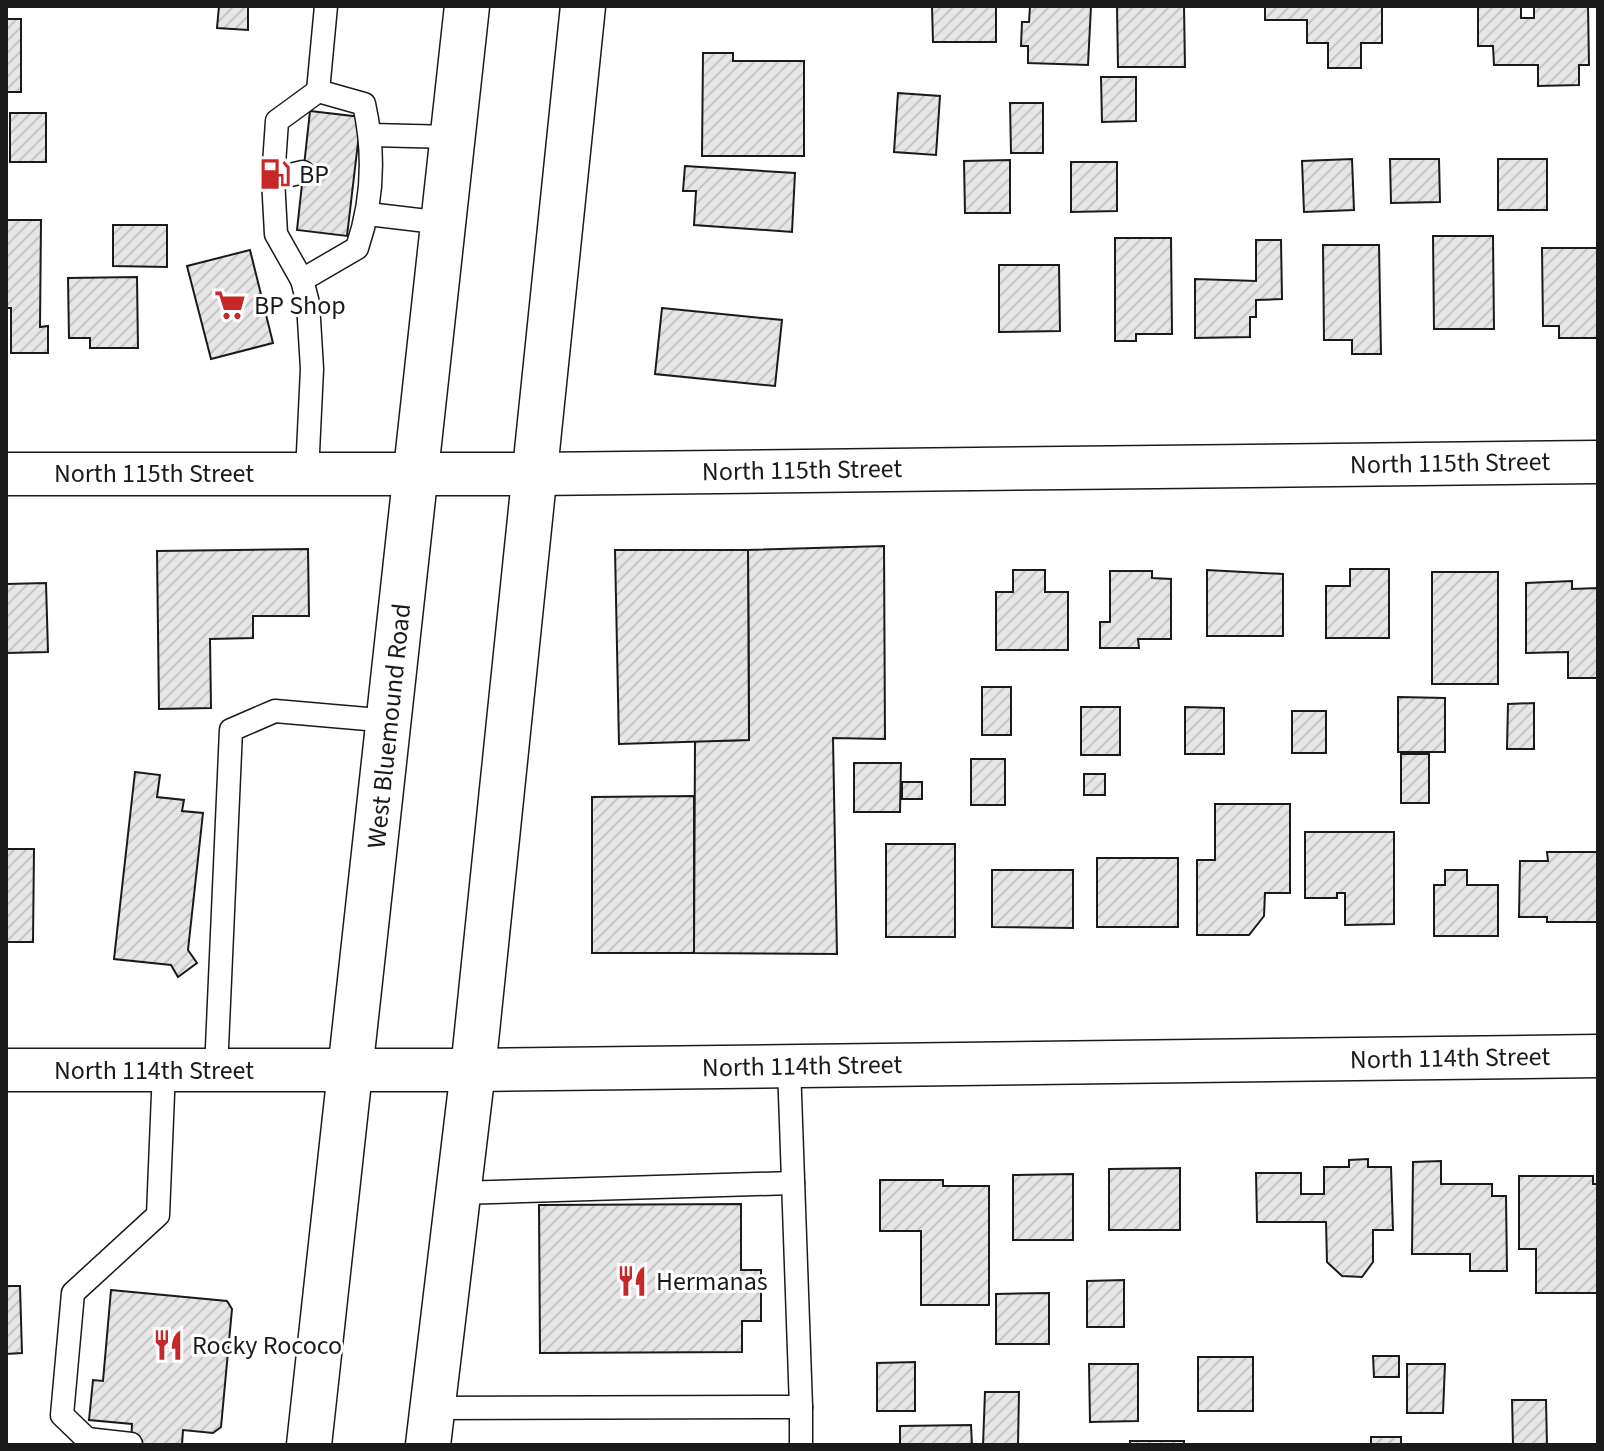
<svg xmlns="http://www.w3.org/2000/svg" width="1604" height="1451" font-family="'Source Sans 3',sans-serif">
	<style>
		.building { fill: url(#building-hatch); stroke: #1a1a1a; stroke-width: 2 }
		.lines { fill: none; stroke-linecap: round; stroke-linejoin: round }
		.service-casing { stroke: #1a1a1a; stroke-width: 25 }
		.minor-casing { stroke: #1a1a1a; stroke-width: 45 }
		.primary-casing { stroke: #1a1a1a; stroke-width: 47 }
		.service { stroke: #fff; stroke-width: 22 }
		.minor { stroke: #fff; stroke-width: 42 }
		.primary { stroke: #fff; stroke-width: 44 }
		.labels { text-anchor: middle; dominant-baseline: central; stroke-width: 6; stroke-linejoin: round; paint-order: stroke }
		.poi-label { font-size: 26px; fill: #1a1a1a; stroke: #fff; text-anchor: start }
		.street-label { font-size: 26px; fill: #1a1a1a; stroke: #fff }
	</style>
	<defs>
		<pattern id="building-hatch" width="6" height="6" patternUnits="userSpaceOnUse" patternTransform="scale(2)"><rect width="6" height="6" fill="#e6e6e6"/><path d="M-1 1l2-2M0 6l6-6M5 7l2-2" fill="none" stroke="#c5c5c5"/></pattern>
	</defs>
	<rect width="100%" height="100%" fill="#fff"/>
	<g class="building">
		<path d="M219 6H248V30L217 28Z"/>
		<path d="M932 6H996V42H933Z"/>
		<path d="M1030 6H1091L1088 65 1028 63V46H1021L1022 22H1029Z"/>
		<path d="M1117 6H1184L1185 67H1118Z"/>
		<path d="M1265 6H1382V43H1361V68H1328V43H1307V20H1265Z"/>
		<path d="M1478 6H1521V18H1534V6H1588L1589 65H1579V85L1538 86V65H1494L1493 46H1478Z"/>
		<rect x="6" y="19" width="15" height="73"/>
		<path d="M703 53H733V61H804V156H702Z"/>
		<path d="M1101 77H1136V121L1102 122Z"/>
		<path d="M898 93 940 96 936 155 894 152Z"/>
		<path d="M1010 103H1043V153H1011Z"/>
		<path d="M310 111 361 117 347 236 297 230Z"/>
		<rect x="10" y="113" width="36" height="49"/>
		<path d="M1352 159 1354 210 1304 212 1302 161Z"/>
		<path d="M1390 159H1439L1440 202 1391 203Z"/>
		<rect x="1498" y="159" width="49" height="51"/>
		<path d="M1010 160V213H965L964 161Z"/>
		<path d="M1071 162H1117V211L1071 212Z"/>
		<path d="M685 166 795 173 792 232 694 225 696 191H683Z"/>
		<path d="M6 220H41L40 327 48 326V353H11V308H6Z"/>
		<path d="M113 225H167V267L113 266Z"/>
		<path d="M1433 236H1493L1494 329H1434Z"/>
		<path d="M1115 238H1171L1172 334H1136V341H1115Z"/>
		<path d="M1256 240H1281L1282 299 1256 300V317H1250V337L1195 338V279L1256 281Z"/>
		<path d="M1323 245H1379L1381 354H1352V340H1324Z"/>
		<path d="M1542 248H1598V338H1559V326H1543Z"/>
		<path d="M250 250 273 343 211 359 187 266Z"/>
		<path d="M999 265H1059L1060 331 999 332Z"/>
		<path d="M137 277 138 348H90V338H69L68 278Z"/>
		<path d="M662 308 782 320 775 386 655 374Z"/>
		<path d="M884 546 885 739 833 738 837 954 694 953 695 741 749 740 748 550Z"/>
		<path d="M308 549 309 616H253V638L210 639 211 708 159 709 157 551Z"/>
		<path d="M615 550H748L749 740 619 744Z"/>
		<path d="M1350 569H1389V638H1326V586H1350Z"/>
		<path d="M1013 570H1045V592H1068V650H996V592H1013Z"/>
		<path d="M1207 570 1283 574V636H1207Z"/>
		<path d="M1110 571H1152V578L1171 579V639H1138L1139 648H1100V622H1110Z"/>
		<rect x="1432" y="572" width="66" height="112"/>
		<path d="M1572 581V589L1598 588V678H1568V652L1526 653V583Z"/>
		<path d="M46 583 48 652 6 653V584Z"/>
		<rect x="982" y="687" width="29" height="48"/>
		<path d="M1398 697 1445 698V752H1398Z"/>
		<path d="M1534 703V749H1507L1508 704Z"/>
		<rect x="1081" y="707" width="39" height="48"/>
		<path d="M1185 707 1224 708V754H1185Z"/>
		<rect x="1292" y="711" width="34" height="42"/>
		<rect x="1401" y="754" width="28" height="49"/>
		<rect x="971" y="759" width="34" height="46"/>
		<path d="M854 763H901L900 812H854Z"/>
		<path d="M135 772 160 775 157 797 184 800 182 811 203 813 188 950 197 963 178 977 171 965 114 959Z"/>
		<rect x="1084" y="774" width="21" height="21"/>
		<rect x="902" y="782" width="20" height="17"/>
		<path d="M694 796V953H592V797Z"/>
		<path d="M1215 804H1290V893H1265L1264 916 1249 935H1197V860H1215Z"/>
		<path d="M1305 832H1394V924L1345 925V893H1337V898H1305Z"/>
		<rect x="886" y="844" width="69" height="93"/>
		<path d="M6 849H34L33 942H6Z"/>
		<path d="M1547 852H1598V922H1547V917H1519L1520 861H1548Z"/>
		<rect x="1097" y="858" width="81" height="69"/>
		<path d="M992 870H1073V928L992 927Z"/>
		<path d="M1445 870H1467V885H1498V936H1434V885H1445Z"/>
		<path d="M1368 1159V1167H1391L1393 1230H1373V1262L1362 1277 1342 1276 1327 1262 1326 1222H1257L1256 1173H1301V1194H1324V1167H1349V1160Z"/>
		<path d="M1441 1161V1184H1492V1196H1506L1507 1271H1470V1254H1412L1413 1162Z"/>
		<path d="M1180 1168V1230H1109V1169Z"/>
		<path d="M1073 1174V1240H1013V1175Z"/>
		<path d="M1519 1176H1593V1184H1598V1293H1536V1249H1519Z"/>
		<path d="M880 1180H943V1186H989V1305H921V1231H880Z"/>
		<path d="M741 1204V1270H761V1321H742V1352L540 1353 539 1205Z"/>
		<path d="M1124 1280V1327H1087V1281Z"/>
		<path d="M6 1286H20L22 1353 6 1354Z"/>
		<path d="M111 1290 227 1301 232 1309 221 1427 213 1433 183 1430 182 1445H131L132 1424 89 1420 93 1380 103 1381Z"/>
		<path d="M1049 1293V1344H996V1294Z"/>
		<path d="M1373 1356H1399V1377H1374Z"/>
		<rect x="1198" y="1357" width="55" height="54"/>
		<path d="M915 1362V1411H877V1363Z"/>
		<path d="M1089 1364H1138V1421L1090 1422Z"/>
		<path d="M1407 1364H1445L1443 1413H1407Z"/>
		<path d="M985 1392H1019L1018 1445H983Z"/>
		<path d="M1512 1400H1546L1547 1445H1513Z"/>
		<path d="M971 1425 972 1445H900V1426Z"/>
		<rect x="1371" y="1437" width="30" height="8"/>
		<rect x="1130" y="1441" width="54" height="4"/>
	</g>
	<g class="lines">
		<defs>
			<g id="service">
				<path d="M371 135 452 137"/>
				<path d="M303 172 273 179 276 234 302 280 308 303 312 369 307 473"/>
				<path d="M273 179 277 121 318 91"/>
				<path d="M368 214 444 223"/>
				<path d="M302 280 357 248C373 201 375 153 364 104L318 91 326 6"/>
				<path d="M789 1066 801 1407"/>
				<path d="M216 1070 231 730 275 711 390 721"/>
				<path d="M458 1193 793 1183"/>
				<path d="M432 1408 801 1407V1445"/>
				<path d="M87 1439 131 1444"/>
				<path d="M93 1445 62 1415 73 1293 158 1215 164 1070"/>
			</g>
			<g id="minor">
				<path d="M6 474H533L1598 462"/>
				<path d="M6 1070H473L1598 1056"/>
			</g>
			<g id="primary">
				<path d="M309 1445 467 6"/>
				<path d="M428 1445 473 1070 583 6"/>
			</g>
		</defs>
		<use href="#service" class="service-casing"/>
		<use href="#minor" class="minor-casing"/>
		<use href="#primary" class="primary-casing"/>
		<use href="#service" class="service"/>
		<use href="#minor" class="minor"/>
		<use href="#primary" class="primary"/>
	</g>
	<defs>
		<symbol id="fuel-bare" viewBox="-9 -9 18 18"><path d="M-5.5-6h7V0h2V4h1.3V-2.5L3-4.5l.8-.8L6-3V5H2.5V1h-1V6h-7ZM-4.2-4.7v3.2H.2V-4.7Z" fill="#c62828" stroke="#fff" stroke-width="2.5" paint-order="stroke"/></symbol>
		<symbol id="supermarket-bare" viewBox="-9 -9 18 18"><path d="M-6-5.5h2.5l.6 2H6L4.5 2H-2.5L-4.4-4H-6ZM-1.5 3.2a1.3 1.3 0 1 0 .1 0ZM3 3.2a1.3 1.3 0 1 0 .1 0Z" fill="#c62828" stroke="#fff" stroke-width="2.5" paint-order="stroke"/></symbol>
		<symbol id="restaurant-bare" viewBox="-9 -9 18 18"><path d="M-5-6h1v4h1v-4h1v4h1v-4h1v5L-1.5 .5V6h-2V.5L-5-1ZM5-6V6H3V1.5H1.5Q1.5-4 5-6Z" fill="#c62828" stroke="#fff" stroke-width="2.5" paint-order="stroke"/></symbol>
	</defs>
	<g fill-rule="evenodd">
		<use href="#fuel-bare" x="253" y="152" width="44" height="44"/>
		<use href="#supermarket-bare" x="208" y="283" width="44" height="44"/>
		<use href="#restaurant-bare" x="610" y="1259" width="44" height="44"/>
		<use href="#restaurant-bare" x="146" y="1323" width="44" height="44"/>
	</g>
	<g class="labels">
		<g class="poi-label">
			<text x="299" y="174">BP</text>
			<text x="254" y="305">BP Shop</text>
			<text x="656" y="1281">Hermanas</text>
			<text x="192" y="1345">Rocky Rococo</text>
		</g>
		<g class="street-label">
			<text transform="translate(1450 463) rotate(-1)">North 115th Street</text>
			<text transform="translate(802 470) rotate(-1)">North 115th Street</text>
			<text x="154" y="473">North 115th Street</text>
			<text transform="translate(389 726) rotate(-84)">West Bluemound Road</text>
			<text transform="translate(1450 1058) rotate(-1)">North 114th Street</text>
			<text transform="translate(802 1066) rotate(-1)">North 114th Street</text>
			<text x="154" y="1070">North 114th Street</text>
		</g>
	</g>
	<rect width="1604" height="1451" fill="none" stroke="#1a1a1a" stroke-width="16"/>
</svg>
